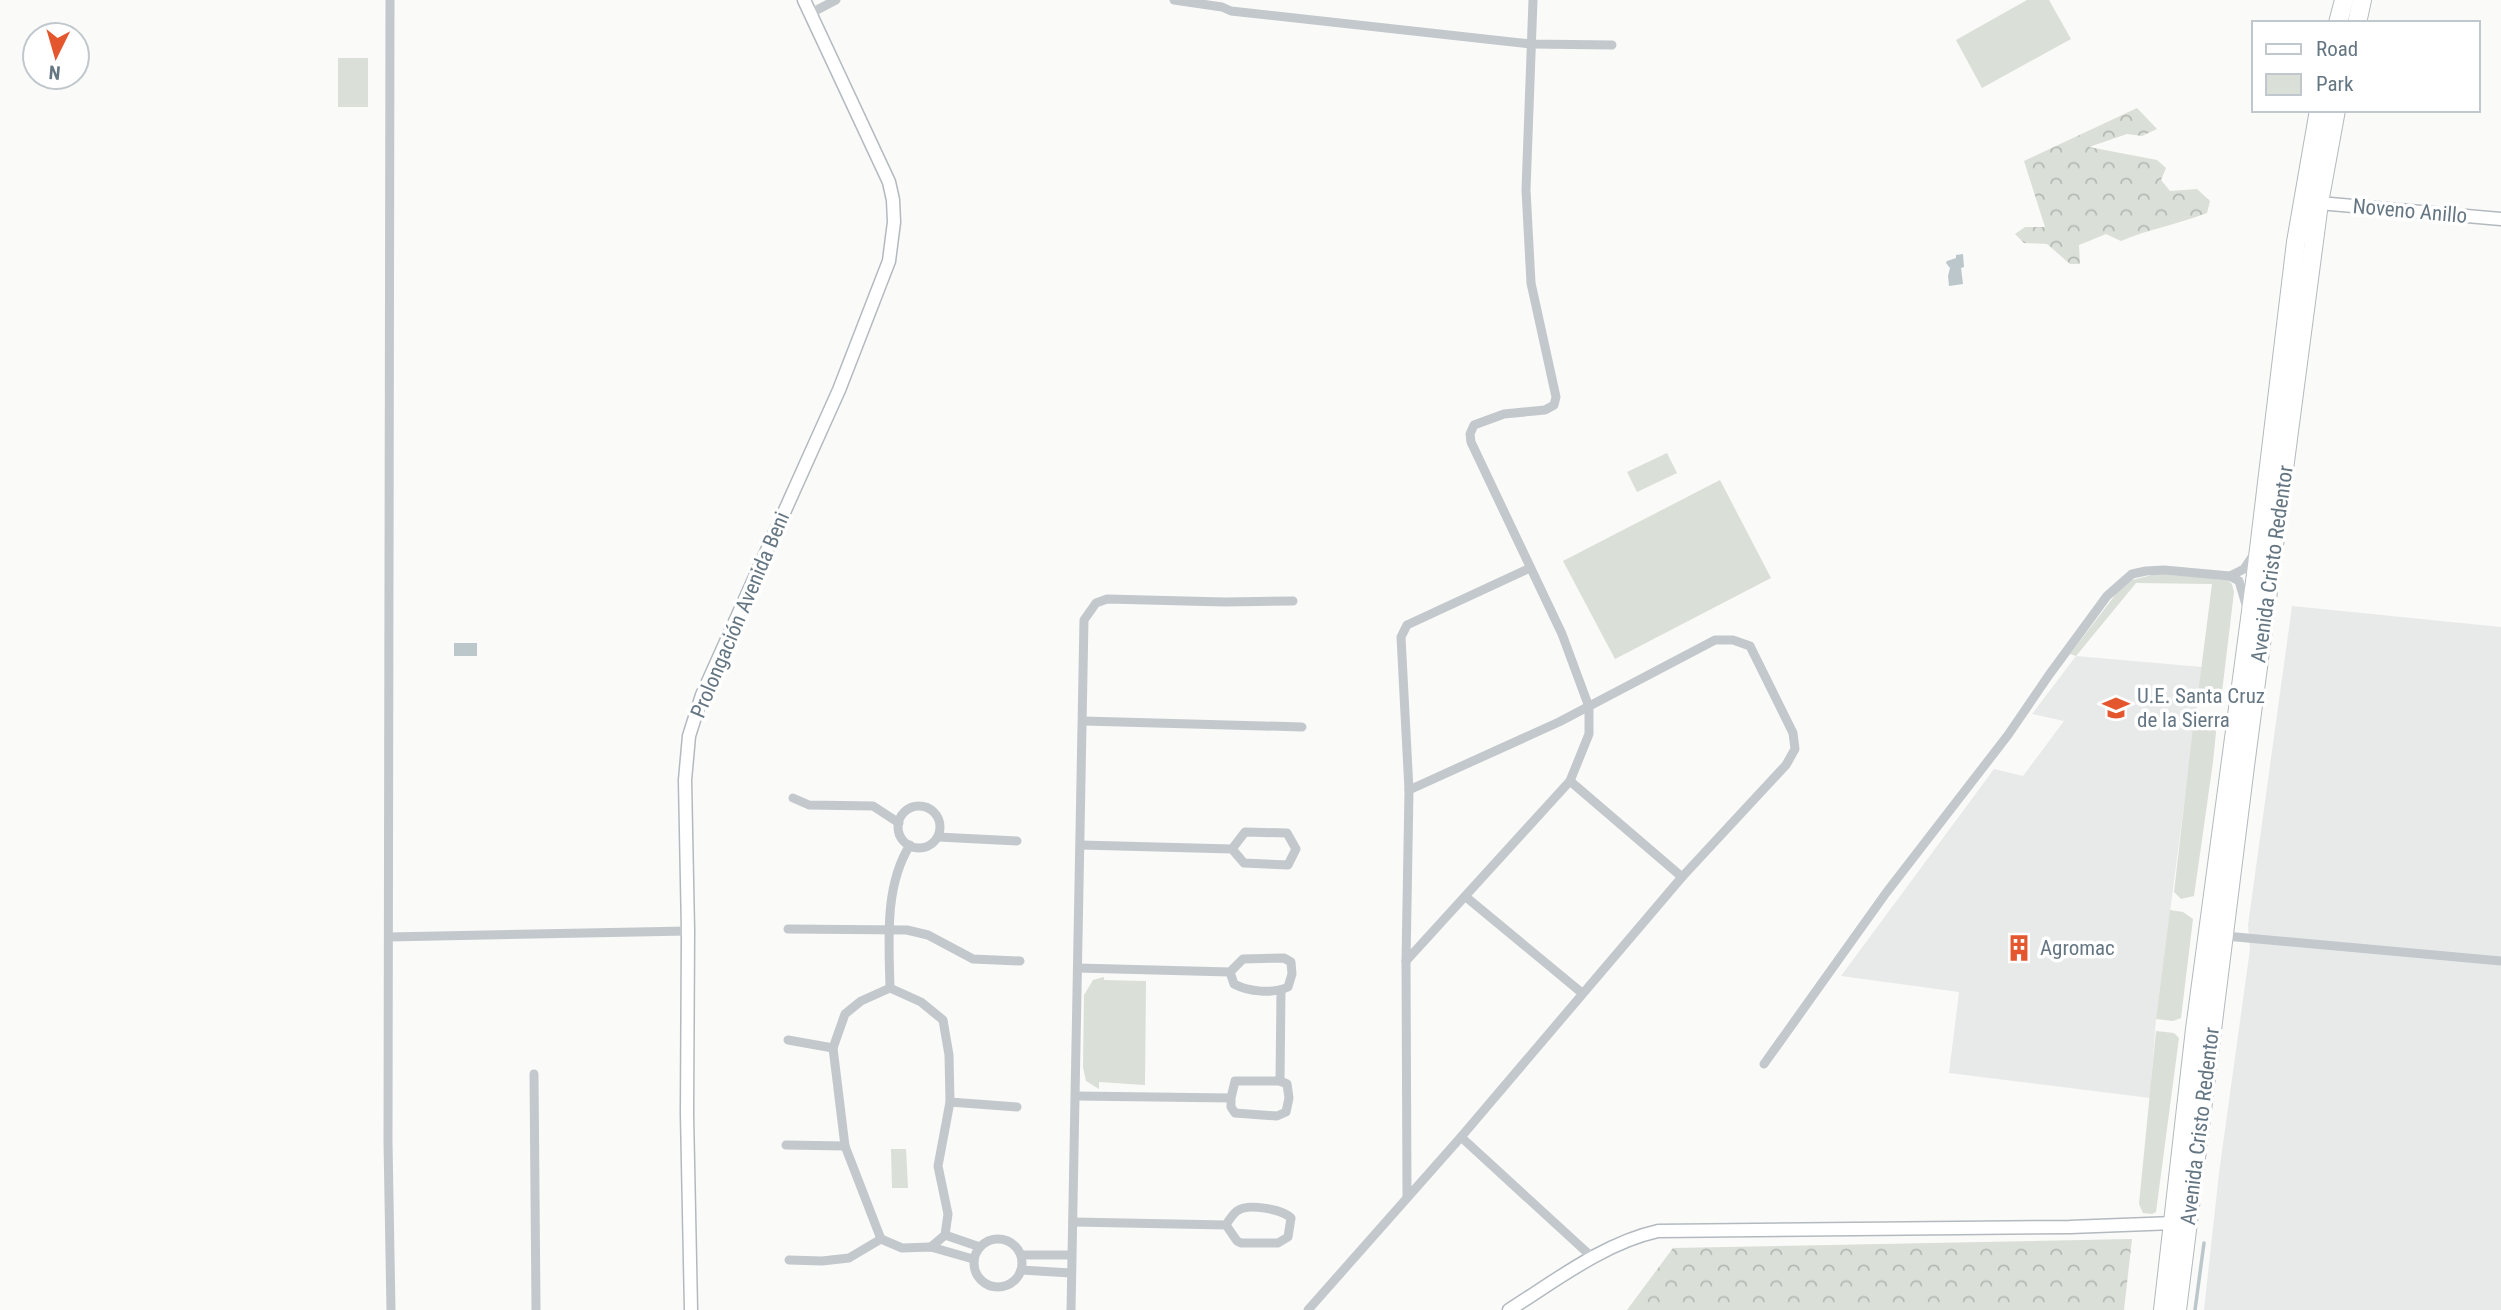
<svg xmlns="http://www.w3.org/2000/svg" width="2501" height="1310" font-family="'Roboto Condensed',sans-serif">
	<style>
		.built { fill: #e8e9e9 }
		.green { fill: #dadfd7 }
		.forest { fill: url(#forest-crowns) }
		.water { fill: #bbc7cb }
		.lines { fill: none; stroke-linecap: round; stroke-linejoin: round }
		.stream { stroke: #bbc7cb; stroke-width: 3.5 }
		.secondary-casing { stroke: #b3babf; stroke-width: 15 }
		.highway-casing { stroke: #b4b9bd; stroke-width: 20 }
		.street { stroke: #c3c8cc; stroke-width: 9 }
		.secondary { stroke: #fff; stroke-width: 12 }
		.highway { stroke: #fff; stroke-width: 18 }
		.labels { text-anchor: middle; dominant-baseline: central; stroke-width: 7; stroke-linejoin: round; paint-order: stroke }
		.street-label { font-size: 21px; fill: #657683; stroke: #fff }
		.poi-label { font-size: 21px; fill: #657683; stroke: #fff; text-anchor: start }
	</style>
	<defs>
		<pattern id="forest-crowns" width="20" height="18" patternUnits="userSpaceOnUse" patternTransform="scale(1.75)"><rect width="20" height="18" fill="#dadfd7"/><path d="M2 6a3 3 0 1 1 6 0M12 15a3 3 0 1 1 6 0" fill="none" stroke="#b4b9b4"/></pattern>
	</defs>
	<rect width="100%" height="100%" fill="#fafaf8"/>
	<g class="built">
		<path d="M2292 606 2501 627V1310H2204L2219 1173 2250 949 2248 925Z"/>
		<path d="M2076 656 2202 667 2156 1019 2150 1098 1949 1073 1959 992 1841 976 1994 769 2023 776 2064 721 2032 714Z"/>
	</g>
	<g class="green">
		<path d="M2027 0H2049L2071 39 1982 88 1956 40Z"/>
		<rect x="338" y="58" width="30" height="49"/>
		<path d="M1667 453 1677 473 1637 492 1627 472Z"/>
		<path d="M1720 480 1771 578 1615 659 1563 561Z"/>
		<path d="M2156 574 2227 579 2232 584 2234 592 2221 700 2216 704 2197 702 2212 584 2136 583 2076 656 2070 654 2119 590 2132 580Z"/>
		<path d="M2194 719 2217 722 2213 762 2194 896 2181 899 2174 892Z"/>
		<path d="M2170 910 2183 912 2193 919 2181 1018 2173 1021 2156 1019Z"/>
		<path d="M1104 977V980L1146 981 1145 1085 1099 1082V1089L1086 1081 1083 1067 1084 995 1093 980Z"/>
		<path d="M2156 1031 2174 1033 2179 1038 2156 1212 2152 1214 2143 1213 2139 1204Z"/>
		<path d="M891 1149H906L908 1188H892Z"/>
	</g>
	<g class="forest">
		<path d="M2137 108 2157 129 2142 136 2127 134 2089 147 2157 160 2166 168 2161 180 2170 191 2197 189 2210 201 2207 213C2179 224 2149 229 2121 241L2106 234 2079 245 2080 264H2070L2047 244 2024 243 2015 234 2025 227H2045L2024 161Z"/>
		<path d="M2132 1239 2124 1310H1627L1673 1248Z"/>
	</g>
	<g class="water">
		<path d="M1963 254 1964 267 1961 268 1963 284 1949 286 1948 276 1950 268 1946 263 1947 261 1956 258V255Z"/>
		<rect x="454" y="643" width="23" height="13"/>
	</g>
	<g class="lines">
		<path class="stream" d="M2195 1310 2204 1243"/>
		<defs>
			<g id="secondary">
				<path d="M2319 203 2501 219"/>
				<path d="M691 1310 687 1114 688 931 685 780 689 736 702 695 839 390 889 261 894 222 893 200 889 182 804 0"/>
				<path d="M1509 1310C1555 1281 1604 1243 1658 1231L2070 1227 2174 1223"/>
			</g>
			<g id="highway">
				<path d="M2338 23 2344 0"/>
				<path d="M2357 23 2362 0"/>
				<path d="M2163 1310 2195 1029 2256 574 2296 242 2319 110"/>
				<path d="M2177 1310 2245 766 2319 203 2336 110"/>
			</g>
		</defs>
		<use href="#secondary" class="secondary-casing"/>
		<use href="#highway" class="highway-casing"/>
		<g class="street">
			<path d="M390 0 388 1142 391 1310"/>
			<path d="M1174 0 1222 7 1231 11 1531 44 1612 45"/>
			<path d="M811 13 836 0"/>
			<path d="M2230 576 2244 569 2254 554"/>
			<path d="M1084 721 1302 727"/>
			<path d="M1570 781 1682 877"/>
			<path d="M793 798 809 805 873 806 899 823"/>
			<circle cx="919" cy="827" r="21"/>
			<path d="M938 837 1017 841"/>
			<path d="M910 845C884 886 889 942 890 988L861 1001 845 1014 833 1048 845 1146 881 1239 902 1248 931 1247 973 1259"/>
			<path d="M1081 845 1232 849 1244 863 1288 865 1296 849 1287 833 1245 832 1232 849"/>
			<path d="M1466 897 1582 993"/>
			<path d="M788 929 907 930 928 935 973 959 1020 961"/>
			<path d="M2225 936 2501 961"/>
			<path d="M389 937 688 931"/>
			<path d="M1406 961 1570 781 1589 734V707L1562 634 1471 442 1470 434 1474 425 1504 414 1545 410 1554 405 1556 397 1531 283 1526 190 1533 0"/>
			<path d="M1078 968 1230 972 1243 959 1284 958 1291 962 1292 974 1288 987C1273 994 1249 992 1234 984L1230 972"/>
			<path d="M890 988 921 1002 943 1020 949 1055 950 1102 938 1166 948 1214 945 1235 931 1247"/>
			<path d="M788 1040 833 1048"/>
			<path d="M1764 1064 1886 893 2008 735 2049 675 2107 596 2132 574 2146 571 2164 570 2230 576 2239 581 2247 608"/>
			<path d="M534 1074 536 1310"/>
			<path d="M1280 1081 1281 990"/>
			<path d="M1076 1096 1231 1098V1107L1235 1113 1277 1116 1286 1112 1289 1098 1287 1084 1280 1081H1235L1231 1098"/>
			<path d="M950 1102 1017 1107"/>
			<path d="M1461 1137 1593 1258"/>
			<path d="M786 1145 845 1146"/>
			<path d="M1407 1196 1406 961 1409 790 1401 637 1407 625 1530 568"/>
			<path d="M1074 1222 1226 1225 1237 1241 1241 1243H1278L1288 1237 1291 1218C1282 1209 1247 1203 1237 1211 1233 1214 1229 1220 1226 1225"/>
			<path d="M945 1235 980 1247"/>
			<circle cx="998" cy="1263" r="24"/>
			<path d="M1021 1255H1070"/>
			<path d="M789 1260 822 1261 849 1258 881 1239"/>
			<path d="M1021 1270 1071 1273"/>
			<path d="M1071 1310 1084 620 1096 603 1107 599 1225 602 1293 601"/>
			<path d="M1308 1310 1461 1137 1682 877 1786 765 1795 749 1793 733 1750 646 1733 640H1715L1559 722 1409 790"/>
		</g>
		<use href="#secondary" class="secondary"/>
		<use href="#highway" class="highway"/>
	</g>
	<defs>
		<symbol id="school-bare" viewBox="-9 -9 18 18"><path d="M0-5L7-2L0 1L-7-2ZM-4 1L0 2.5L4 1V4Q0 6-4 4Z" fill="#e4572e" stroke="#fff" stroke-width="2.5" paint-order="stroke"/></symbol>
		<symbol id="building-bare" viewBox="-9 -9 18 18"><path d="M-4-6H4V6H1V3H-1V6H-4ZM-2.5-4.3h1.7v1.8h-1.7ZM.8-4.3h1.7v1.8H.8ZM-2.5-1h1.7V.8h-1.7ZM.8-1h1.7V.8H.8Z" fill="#e4572e" stroke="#fff" stroke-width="2.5" paint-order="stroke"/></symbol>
	</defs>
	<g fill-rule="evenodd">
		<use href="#school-bare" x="2097" y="689" width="38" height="38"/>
		<use href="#building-bare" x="2000" y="929" width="38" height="38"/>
	</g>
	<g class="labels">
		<g class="street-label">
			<text transform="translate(2410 211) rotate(5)">Noveno Anillo</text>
			<text transform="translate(2272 564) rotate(-82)">Avenida Cristo Redentor</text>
			<text transform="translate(740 615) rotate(-67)">Prolongación Avenida Beni</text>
			<text transform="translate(2200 1126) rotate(-83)">Avenida Cristo Redentor</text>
		</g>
		<g class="poi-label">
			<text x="2137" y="696">U.E. Santa Cruz<tspan x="2137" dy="24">de la Sierra</tspan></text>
			<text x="2040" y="948">Agromac</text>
		</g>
	</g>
	<rect x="2252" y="21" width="228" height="91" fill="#ffffff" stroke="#c1c8cd" stroke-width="2"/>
	<rect x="2266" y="44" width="35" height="10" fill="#ffffff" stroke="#c1c8cd" stroke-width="2"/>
	<text x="2316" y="56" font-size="21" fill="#657683">Road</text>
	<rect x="2266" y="74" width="35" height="21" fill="#dadfd7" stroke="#c1c8cd" stroke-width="2"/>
	<text x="2316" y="91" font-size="21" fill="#657683">Park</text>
	<g transform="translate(56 56) rotate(185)"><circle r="33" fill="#ffffff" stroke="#c1c8cd" stroke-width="2"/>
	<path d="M0-5L12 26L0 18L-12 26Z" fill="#e4572e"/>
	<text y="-10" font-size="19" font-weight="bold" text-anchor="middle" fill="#657683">N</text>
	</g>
</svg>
